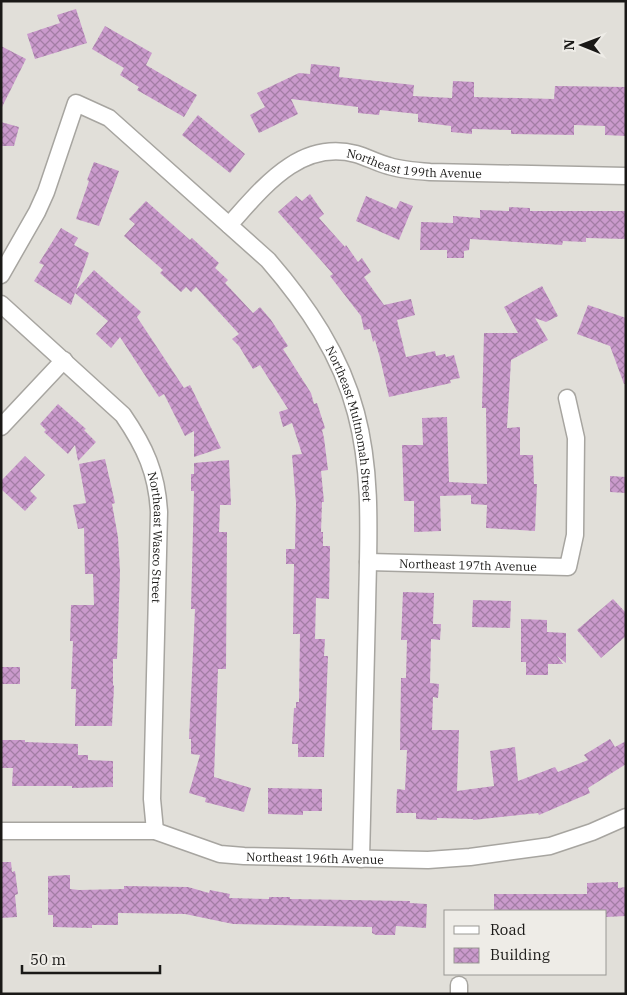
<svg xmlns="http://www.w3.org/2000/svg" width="627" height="995" font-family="'IBM Plex Serif',serif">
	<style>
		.building { fill: url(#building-cross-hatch) }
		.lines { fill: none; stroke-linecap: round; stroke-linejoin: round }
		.minor-casing { stroke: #a7a5a0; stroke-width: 19 }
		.minor { stroke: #fff; stroke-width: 16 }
		.labels { text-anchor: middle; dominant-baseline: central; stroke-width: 4.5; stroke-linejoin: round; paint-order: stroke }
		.street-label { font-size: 12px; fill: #1a1917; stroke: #eeece7 }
	</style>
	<defs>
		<pattern id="building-cross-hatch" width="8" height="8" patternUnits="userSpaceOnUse" patternTransform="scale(1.25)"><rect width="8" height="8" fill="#ca9acc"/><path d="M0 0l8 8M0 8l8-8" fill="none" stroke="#a37da5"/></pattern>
	</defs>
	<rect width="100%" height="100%" fill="#e1dfd9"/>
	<g class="building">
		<path d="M76 9 87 43 35 59 27 34 60 23 57 15Z"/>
		<path d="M105 26 152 53 146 65 197 95 184 117 137 90 139 87 120 75 124 68 92 49Z"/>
		<path d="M1 46 26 59 1 109Z"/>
		<path d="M311 64 340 67 339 77 414 85 413 96 452 98 453 81 474 82V97L554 99 555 86 626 87V136L605 135V126L574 125V135L511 134V130L472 129V134L451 132V126L418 122V114L380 110 379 115 358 113V107L291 99 298 114 259 133 250 115 265 107 257 93 299 73 310 74Z"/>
		<path d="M198 115 245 154 230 173 182 135Z"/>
		<path d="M1 122 19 127 14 146H1Z"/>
		<path d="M94 162 119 171 99 226 76 219 89 181 87 180Z"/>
		<path d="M310 194 324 214 319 218 345 247 346 245 358 262 362 258 371 272 364 277 384 305 411 299 415 315 397 320 406 357 435 351 436 356 445 354 446 357 454 355 460 378 450 380 451 383 389 397 380 358 375 340 373 342 370 329 364 330 361 316 330 276 333 274 278 212 296 196 302 201Z"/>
		<path d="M366 196 396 209 400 201 413 206 399 240 356 221Z"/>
		<path d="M146 201 190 240 192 238 219 263 215 268 228 280 225 283 253 313 260 307 271 320 288 346 283 349 311 393 314 404 317 403 325 428 322 430 324 438 328 470 321 471 324 502H322L321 532H323V546H330L329 599 316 598 315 639H325L324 656H328L324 757H298V744H292L294 708H296V702H299L300 634H293L294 564H286V549H295L296 503 292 455 302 454 292 423 283 427 279 412 288 409 260 365 253 369 239 346 232 339 239 334 196 287 191 292 186 287 181 292 160 273 163 270 124 236 135 224 129 219Z"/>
		<path d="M509 207 530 208V211H626V239L586 238V242L563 241 562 245 470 239 469 250 464 251V258H447V250H420L421 222 453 223V216L480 218V210L509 211Z"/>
		<path d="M61 228 78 238 74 245 89 253 76 290 94 270 141 312 137 317 184 388 190 385 221 448 194 457V431L185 436 164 394 159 397 120 337 111 348 96 334 108 321 75 293 71 305 34 281 44 265 39 263Z"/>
		<path d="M542 286 558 316 546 322 535 318 548 340 511 360 507 428 520 427V455H533L534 484H537L535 531 486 528 487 505 471 504V495L440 496 441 531 414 532V501H404L402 445H423L422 418 447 417 449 482 487 484 486 408H482L484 333H518L504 307Z"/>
		<path d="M588 305 626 318V384H624L610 346 577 334Z"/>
		<path d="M58 404 86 429 84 430 96 442 78 461 75 445 68 454 44 432 46 430 40 424Z"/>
		<path d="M25 456 45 475 30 491 37 498 25 511 1 489V481Z"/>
		<path d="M105 459 115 503 112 504 118 537 120 572 117 659H113V685L114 686 112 726H75L76 689H71L73 641H70L71 605H94L93 574H85L84 528 78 529 73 505 86 503 79 464Z"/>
		<path d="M229 460 231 505H220L219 532H227L226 669H218L214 777 251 788 244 812 205 802 206 798 189 793 200 755 191 754V739H189L195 609H191L194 491H191V474H194V463Z"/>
		<path d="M610 476 626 477V493L610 492Z"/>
		<path d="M403 592 434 593 433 624H441L440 640 431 639 430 683 439 684 438 698 433 697 432 730H459L457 791 494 786 490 751 515 747 518 781 555 767 558 772 588 760 584 755 610 739 615 747 626 741V764L588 788 590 793 539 815 538 813 473 820V819L437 818V820L416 819V813H396L397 789 405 790 407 750H400L401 678H406L407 640H401Z"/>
		<path d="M613 599 626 613V636L601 658 577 630Z"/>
		<path d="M473 600 511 601 510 628 472 627Z"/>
		<path d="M521 619 547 620V632L566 633V663L557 656 563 664H548V675H526V662H521Z"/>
		<rect x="1" y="667" width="19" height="17"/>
		<path d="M1 740H25V742L78 744V755H88V760L113 761V787L72 788V786H12L13 768H1Z"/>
		<path d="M268 788 322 789V811H303V815L268 814Z"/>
		<path d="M1 862H11L12 872 15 871 18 894 15 895 17 917 1 918Z"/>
		<path d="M70 875V889L79 890 124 889V886L188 887 209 893 210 890 230 894 229 898 269 899V897H290V899L410 901V903L427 904 426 928 396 926 395 935H376L372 933V927L233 924 185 914 118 913V925H92V928L53 927V915H48V876Z"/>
		<path d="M618 882V888L626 887V916L606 917V911H494V894H587V883Z"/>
	</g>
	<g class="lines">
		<defs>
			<g id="minor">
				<path id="s1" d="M229 225C262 189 299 139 356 154 367 157 377 163 389 166 402 170 416 171 430 172L626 176"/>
				<path id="s2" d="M1 275 37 212 46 192 76 103 109 118 268 260C307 305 341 355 356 413 373 476 368 544 367 609 365 692 363 775 361 859"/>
				<path id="s3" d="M1 304 123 415C145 447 157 473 159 512L152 799 155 831"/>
				<path d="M1 427 64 360"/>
				<path id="s4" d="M368 562 568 567 575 535 576 438 567 398"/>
				<path id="s5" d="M1 831H155L220 854 244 856 428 860 470 857 550 846 592 832 626 817"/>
				<path d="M459 994V985"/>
			</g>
		</defs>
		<use href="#minor" class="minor-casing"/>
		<use href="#minor" class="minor"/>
	</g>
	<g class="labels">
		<g class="street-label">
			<text stroke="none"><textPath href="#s1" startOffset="214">Northeast 199th Avenue</textPath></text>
			<text stroke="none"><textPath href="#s2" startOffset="625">Northeast Multnomah Street</textPath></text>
			<text stroke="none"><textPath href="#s3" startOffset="295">Northeast Wasco Street</textPath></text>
			<text stroke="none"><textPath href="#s4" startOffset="100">Northeast 197th Avenue</textPath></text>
			<text stroke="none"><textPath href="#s5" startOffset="318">Northeast 196th Avenue</textPath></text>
		</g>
	</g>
	<rect width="627" height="995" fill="none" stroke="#1a1917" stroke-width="5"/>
	<rect x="444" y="910" width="162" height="65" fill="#eeece7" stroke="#999894"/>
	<rect x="454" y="926" width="25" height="8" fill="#ffffff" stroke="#999894"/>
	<text x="490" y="935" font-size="15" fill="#1a1917">Road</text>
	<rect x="454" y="948" width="25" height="15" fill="url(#building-cross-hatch)" stroke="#999894"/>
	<text x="490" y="960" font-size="15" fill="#1a1917">Building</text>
	<g transform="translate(582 45) rotate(271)" stroke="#eeece7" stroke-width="4" paint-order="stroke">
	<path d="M0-4L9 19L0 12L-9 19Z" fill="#1a1917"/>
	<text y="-8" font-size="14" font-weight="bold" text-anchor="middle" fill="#1a1917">N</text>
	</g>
	<path d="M22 965v8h138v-8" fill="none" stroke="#1a1917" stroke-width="2.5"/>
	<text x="30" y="965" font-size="15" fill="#1a1917" stroke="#eeece7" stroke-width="4" paint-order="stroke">50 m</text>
</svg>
